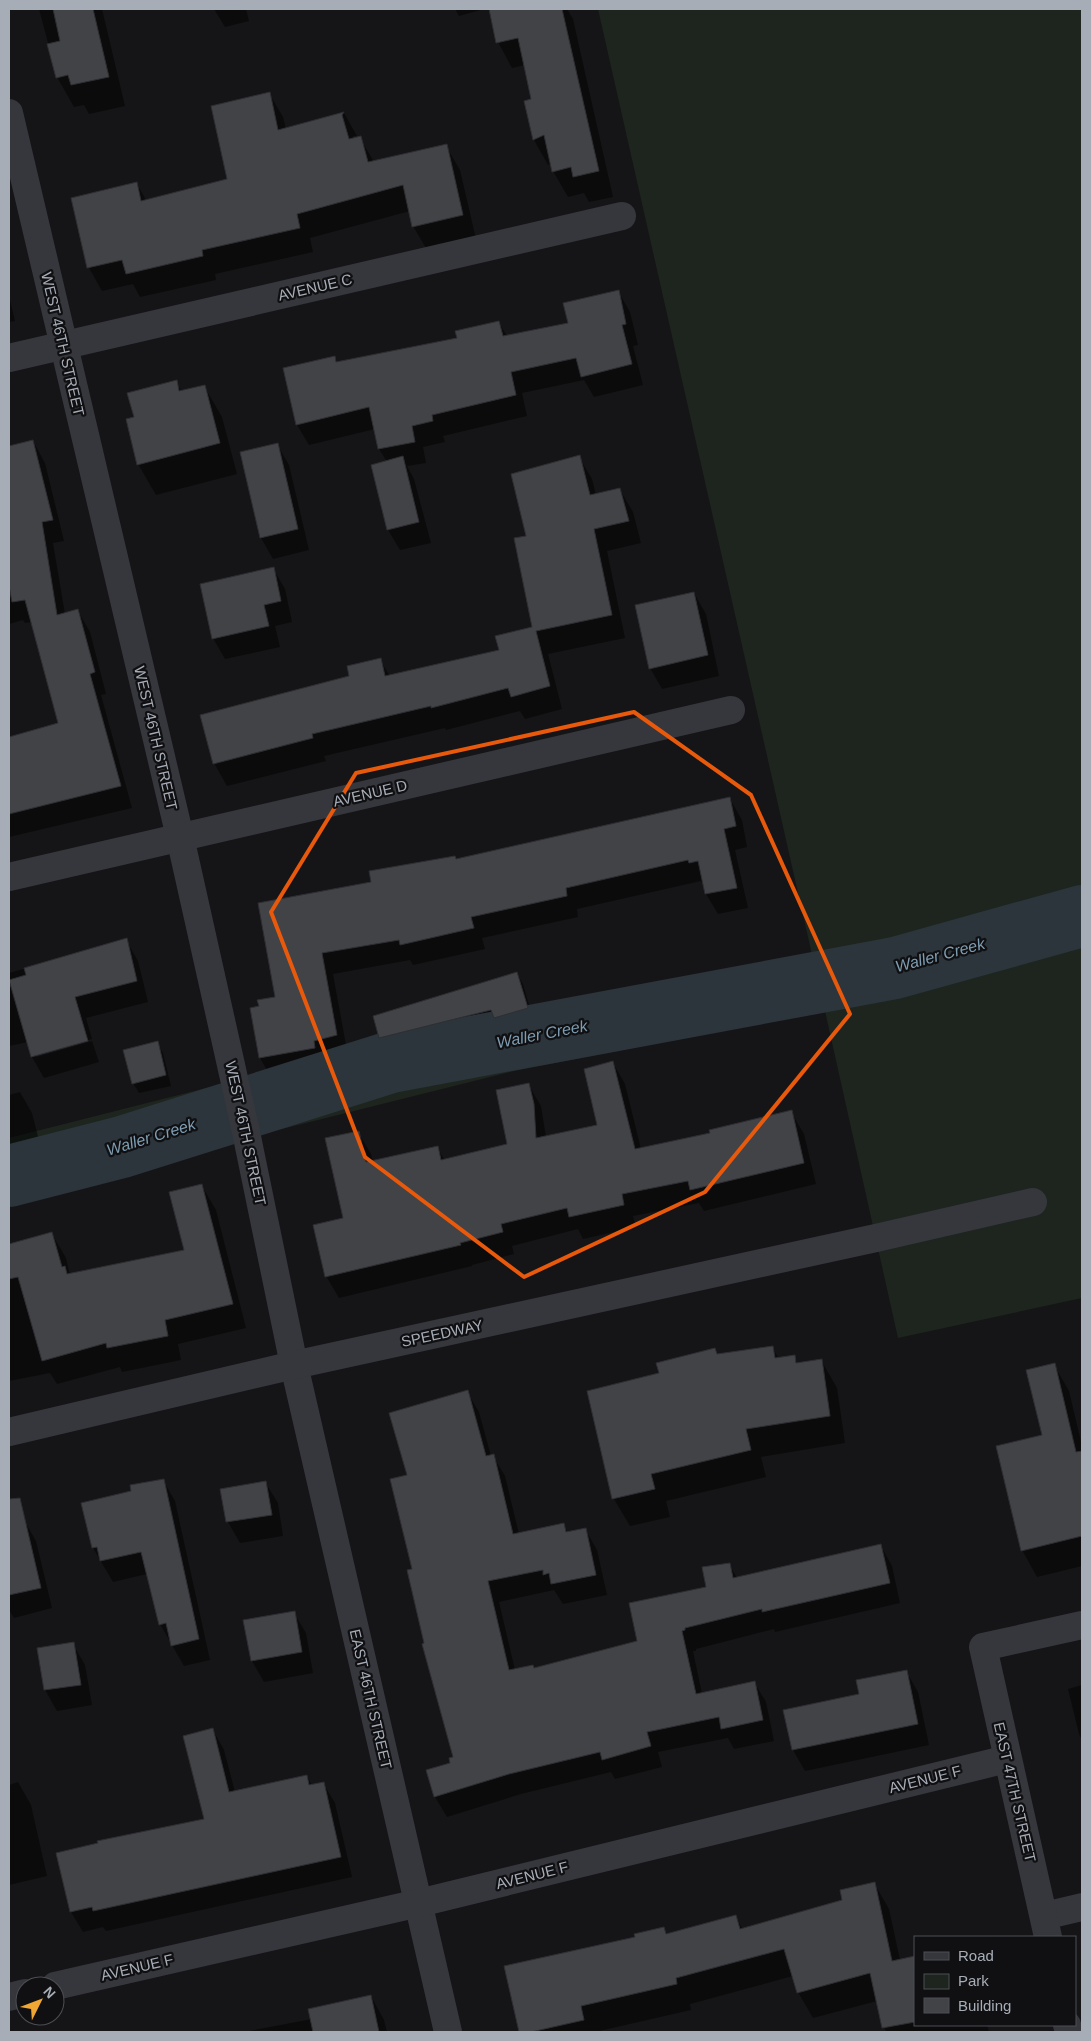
<svg xmlns="http://www.w3.org/2000/svg" width="1091" height="2041" font-family="Helvetica,sans-serif">
	<style>
		.green { fill: #1d251e }
		.shadow { fill: #0007 }
		.lines { fill: none; stroke-linecap: round; stroke-linejoin: round }
		.river { stroke: #2b353b; stroke-width: 62 }
		.building { fill: #414347; stroke: #2f2f33 }
		.minor { stroke: #36373c; stroke-width: 28 }
		.marked { fill: none; stroke: #e8590c; stroke-width: 4; stroke-linejoin: round }
		.labels { text-anchor: middle; dominant-baseline: central; stroke-width: 4.5; stroke-linejoin: round; paint-order: stroke }
		.street-label { font-size: 15px; fill: #a7adb7; stroke: #101012 }
		.water-label { font-size: 16px; font-style: italic; fill: #7e9db2; stroke: #101012 }
	</style>
	<rect width="100%" height="100%" fill="#151517"/>
	<g class="green">
		<path d="M598 9H1082V1298L898 1338 825 1011 514 1071 274 1131 258 1076 472 1028 813 959Z"/>
		<path d="M210 1087 224 1144 9 1202V1138Z"/>
	</g>
	<g class="shadow">
		<path d="M39 9H102L125 106 89 114 84 105 74 107 57 77Z"/>
		<path d="M214 9H246L249 21 225 27Z"/>
		<path d="M455 9H484L459 16Z"/>
		<path d="M490 9H567L573 19 613 197 589 202 584 193 568 197 553 171 552 163 548 165 534 140 525 102 533 100 525 65 512 68 498 42Z"/>
		<path d="M269 93 283 117 286 129 344 113 357 136H353L357 144 360 138 374 162 446 146 460 170 476 239 427 250 413 226 410 211 310 238 313 252 215 274 216 280 140 297 133 284 102 291 89 268 137 184 146 200 228 180Z"/>
		<path d="M618 291 630 312 638 345 633 346 643 385 594 397 584 380 522 393 527 416 443 436 445 442 423 447 426 463 407 466 414 479 431 543 400 550 388 530 387 462 379 449 375 429 309 445 297 425 334 357 338 363 458 339 499 323 507 336 569 324Z"/>
		<path d="M9 296 15 321 9 322Z"/>
		<path d="M176 382 182 392 204 386 222 417 237 474 156 495 138 464 135 418Z"/>
		<path d="M33 441 45 463 64 541 53 543 65 614 78 611 90 632 106 694 101 695 132 808 9 837V738L59 724 32 622 25 623 23 620 9 624V447Z"/>
		<path d="M277 444 289 465 309 550 273 559 261 538Z"/>
		<path d="M579 457 592 479 596 495 620 490 633 512 641 543 607 551 625 638 548 654 562 709 525 719 520 711 446 730 445 728 324 756 326 761 227 786 214 763 380 660 390 676 500 651 534 628 528 537Z"/>
		<path d="M273 568 285 589 292 622 275 626 280 647 225 659 213 638Z"/>
		<path d="M694 593 706 614 719 676 662 689 650 668Z"/>
		<path d="M730 799 742 820 747 847 735 850 748 908 718 914 706 894 704 882 702 883 701 881 577 909 578 917 482 938 485 949 413 965 410 960 333 974 348 1056 325 1061 326 1068 272 1079 260 1058 251 1009 260 1007 276 998 372 883 456 860Z"/>
		<path d="M126 940 138 961 148 1002 86 1018 92 1039 36 1055V1057L92 1041 99 1062 44 1078 32 1057 28 1042 9 1046V973Z"/>
		<path d="M517 974 523 984 533 1019 501 1028 496 1020 386 1048 380 1038 374 1016Z"/>
		<path d="M157 1043 163 1053 171 1086 139 1093 133 1083Z"/>
		<path d="M613 1063 625 1084 641 1149 712 1134 791 1112 804 1134 816 1184 704 1211 699 1203 633 1216 636 1227 583 1239 578 1229 512 1246 514 1254 472 1265V1266L339 1298 326 1276 344 1219 358 1132 371 1154 373 1162 437 1147 445 1161 509 1145 528 1084 541 1106 546 1137 599 1126Z"/>
		<path d="M20 1092 32 1113 43 1156 9 1165V1095Z"/>
		<path d="M202 1186 216 1210 246 1328 178 1344 181 1360 122 1372 120 1367 57 1384 50 1373 9 1381V1245L52 1234 66 1258 70 1275 186 1251Z"/>
		<path d="M772 1347 779 1359 794 1356 798 1364 821 1360 837 1388 845 1443 761 1457 766 1477 666 1501 670 1517 630 1526 614 1499 660 1374 715 1350 718 1355Z"/>
		<path d="M1054 1365 1069 1391 1082 1446V1512H1080L1082 1523V1566L1037 1577 1022 1550Z"/>
		<path d="M467 1392 479 1412 491 1456H493L505 1476 519 1534 563 1524 568 1533 585 1529 597 1550 607 1595 563 1604 554 1590 499 1602 515 1670H534L639 1642 707 1588 729 1564 737 1578 881 1546 892 1566 900 1603 775 1632 774 1629 696 1649V1651H693L702 1694 754 1682 766 1702 774 1741 734 1749 728 1738 658 1752 662 1767 615 1779 611 1772 521 1794 447 1817 435 1797 427 1771 452 1764 454 1757 426 1644 413 1570 408 1476Z"/>
		<path d="M163 1480 175 1501 210 1660 184 1666 160 1624 147 1574 113 1582 93 1548Z"/>
		<path d="M265 1482 278 1503 283 1536 240 1543 228 1522 222 1490Z"/>
		<path d="M9 1518 12 1524 24 1520 36 1541 52 1608 14 1618 9 1610Z"/>
		<path d="M294 1613 306 1633 313 1673 264 1682 252 1661Z"/>
		<path d="M73 1644 85 1665 92 1705 57 1711 45 1690 39 1649Z"/>
		<path d="M906 1671 918 1692 929 1745 805 1771 793 1750 785 1711 861 1695Z"/>
		<path d="M1082 1685V1740L1079 1734 1068 1689Z"/>
		<path d="M213 1730 224 1750 235 1792 307 1776 312 1786 323 1783 335 1803 352 1877 106 1931 103 1927 83 1932 71 1912 58 1854 206 1820Z"/>
		<path d="M18 1782 31 1805 47 1876 9 1885V1785Z"/>
		<path d="M874 1883 889 1909 900 1960 915 1957V2025H987L989 2032H886L877 2001 813 2018 798 1992 793 1976 690 2004 691 2010 595 2032H521L506 1967 637 1938 664 1928 667 1935 736 1917 743 1930 844 1901Z"/>
		<path d="M371 1996 384 2020 387 2032H250L249 2031 312 2019Z"/>
	</g>
	<g class="lines">
		<path class="river" d="M9 1176 122 1147 391 1062 895 968 1082 916"/>
	</g>
	<g class="building">
		<path d="M53 9H93L109 77 71 85 68 75 56 78 47 44 60 41Z"/>
		<path d="M489 9H562L599 171 573 177 571 167 552 172 544 135 533 140 524 101 531 99 518 38 496 43Z"/>
		<path d="M270 92 278 130 344 112 342 115 349 139 361 136 368 162 447 144 463 215 412 227 403 185 297 214 300 228 202 250 203 256 126 274 122 260 87 268 71 198 137 182 141 201 227 179 211 106Z"/>
		<path d="M619 290 626 324 622 325 632 364 581 377 576 358 511 372 516 395 432 415 433 421 412 426 415 442 378 449 369 407 296 425 283 368 335 356 336 362 457 338 455 331 499 321 503 336 568 323 563 303Z"/>
		<path d="M177 380 179 391 205 385 220 443 137 465 126 419 134 417 127 393Z"/>
		<path d="M33 440 53 520 42 522 57 615 78 609 95 672 90 674 121 786 9 814V737L58 723 25 600 12 602 9 586V446Z"/>
		<path d="M278 443 298 529 260 538 240 452Z"/>
		<path d="M580 455 590 495 620 488 629 521 594 529 612 615 536 631 550 686 511 697 508 688 431 708V706L312 734 313 738 213 764 200 715 349 676 347 666 381 658 385 676 499 650 495 636 532 627 514 538 526 536 511 474Z"/>
		<path d="M403 456 419 522 387 530 371 465Z"/>
		<path d="M274 567 281 601 264 605 269 626 212 639 200 584Z"/>
		<path d="M694 592 708 655 649 669 635 605Z"/>
		<path d="M730 797 736 826 724 829 737 888 705 894 698 861 689 863 688 860 566 888 567 896 471 917 474 928 400 945 399 940 322 953 337 1035 314 1041 315 1048 259 1058 250 1008 259 1006 257 1000 275 997 258 903 371 882 369 871 455 856 456 859Z"/>
		<path d="M127 938 137 981 75 997 88 1041 31 1057 9 980 26 975 24 968Z"/>
		<path d="M517 972 528 1008 494 1018 491 1010 379 1038 373 1016Z"/>
		<path d="M158 1041 166 1075 132 1084 123 1050Z"/>
		<path d="M613 1061 635 1149 710 1133 709 1130 792 1110 804 1163 690 1190 688 1181 622 1194 624 1205 569 1217 567 1208 501 1224 503 1232 460 1243 461 1245 325 1277 313 1225 343 1218 325 1138 359 1131 366 1162 438 1146 441 1160 507 1144 496 1090 529 1083 534 1104 536 1138 597 1125 584 1069Z"/>
		<path d="M202 1184 233 1304 165 1320 168 1336 107 1348 106 1343 42 1361 18 1277 9 1279V1244L52 1232 62 1267 65 1266 67 1274 184 1250 169 1192Z"/>
		<path d="M773 1346 775 1358 795 1355 796 1363 822 1359 830 1416 746 1429 751 1450 651 1474 655 1489 612 1499 587 1391 659 1373 656 1363 715 1348 717 1354Z"/>
		<path d="M1055 1363 1076 1452 1082 1451V1536L1021 1551 996 1446 1042 1435 1026 1370Z"/>
		<path d="M468 1390 486 1456 494 1454 513 1534 564 1523 566 1532 586 1528 596 1575 551 1584 549 1573 543 1575V1570L488 1581 509 1670 533 1665 534 1668 637 1641 629 1603 706 1587 702 1567 730 1563 733 1578 881 1544 890 1583 762 1612V1609L685 1628V1630L682 1631 696 1694 755 1681 763 1720 721 1729 719 1717 647 1732 651 1746 602 1760 600 1752 509 1774 434 1797 426 1770 450 1763 449 1758 453 1757 422 1644 424 1643 407 1570 412 1569 390 1479 407 1475 389 1413Z"/>
		<path d="M164 1479 199 1639 171 1646 166 1623 159 1625 141 1552 100 1561 97 1547 92 1548 81 1503 131 1491 130 1485Z"/>
		<path d="M266 1481 272 1515 226 1522 220 1489Z"/>
		<path d="M20 1498 41 1588 9 1595V1499Z"/>
		<path d="M295 1611 302 1652 251 1661 243 1620Z"/>
		<path d="M74 1642 81 1685 44 1690 37 1648Z"/>
		<path d="M907 1670 918 1724 792 1750 783 1710 859 1694 856 1680Z"/>
		<path d="M213 1728 229 1792 307 1775 309 1785 324 1782 341 1857 93 1911 92 1907 70 1912 56 1853 98 1843 97 1841 204 1819 183 1736Z"/>
		<path d="M875 1882 892 1961 915 1956V2022L882 2028 870 1973 797 1993 784 1949 676 1978 677 1984 581 2006 584 2020 531 2032H519L504 1966 635 1937 634 1934 664 1927 666 1934 736 1915 740 1929 842 1900 840 1890Z"/>
		<path d="M371 1995 379 2032H313L308 2009Z"/>
	</g>
	<g class="lines">
		<g class="minor">
			<path d="M9 113 180 837 246 1132 294 1365 448 2032"/>
			<path d="M9 358 622 216"/>
			<path d="M9 877 731 710"/>
			<path d="M9 1432 294 1365 876 1238 1033 1202"/>
			<path d="M1044 1916 1082 1907"/>
			<path d="M1048 1937 983 1647 1082 1625"/>
			<path d="M55 1986 419 1903 1007 1759"/>
			<path d="M9 1997 25 1993"/>
			<path d="M1067 2025 1069 2032"/>
		</g>
	</g>
	<path class="marked" d="M634 712 751 795 850 1014 705 1192 524 1277 365 1157 271 912 356 773Z"/>
	<g class="labels">
		<g class="street-label">
			<text transform="translate(315 287) rotate(-13)">AVENUE C</text>
			<text transform="translate(63 344) rotate(77)">WEST 46TH STREET</text>
			<text transform="translate(156 738) rotate(77)">WEST 46TH STREET</text>
			<text transform="translate(370 793) rotate(-13)">AVENUE D</text>
			<text transform="translate(246 1133) rotate(78)">WEST 46TH STREET</text>
			<text transform="translate(442 1333) rotate(-12)">SPEEDWAY</text>
			<text transform="translate(371 1699) rotate(77)">EAST 46TH STREET</text>
			<text transform="translate(925 1779) rotate(-14)">AVENUE F</text>
			<text transform="translate(1015 1792) rotate(77)">EAST 47TH STREET</text>
			<text transform="translate(532 1875) rotate(-14)">AVENUE F</text>
			<text transform="translate(137 1967) rotate(-13)">AVENUE F</text>
		</g>
		<g class="water-label">
			<text transform="translate(940 955) rotate(-15)">Waller Creek</text>
			<text transform="translate(542 1034) rotate(-11)">Waller Creek</text>
			<text transform="translate(151 1137) rotate(-17)">Waller Creek</text>
		</g>
	</g>
	<rect width="1091" height="2041" fill="none" stroke="#a7adb7" stroke-width="20"/>
	<rect x="914" y="1936" width="162" height="90" fill="#101012" stroke="#4c4f54"/>
	<rect x="924" y="1952" width="25" height="8" fill="#36373c" stroke="#4c4f54"/>
	<text x="958" y="1961" font-size="15" fill="#a7adb7">Road</text>
	<rect x="924" y="1974" width="25" height="15" fill="#1d251e" stroke="#4c4f54"/>
	<text x="958" y="1986" font-size="15" fill="#a7adb7">Park</text>
	<rect x="924" y="1998" width="25" height="15" fill="#414347" stroke="#4c4f54"/>
	<text x="958" y="2011" font-size="15" fill="#a7adb7">Building</text>
	<g transform="translate(40 2001) rotate(48)"><circle r="24" fill="#101012" stroke="#4c4f54"/>
	<path d="M0-4L9 19L0 12L-9 19Z" fill="#f1a733"/>
	<text y="-8" font-size="14" font-weight="bold" text-anchor="middle" fill="#a7adb7">N</text>
	</g>
</svg>
